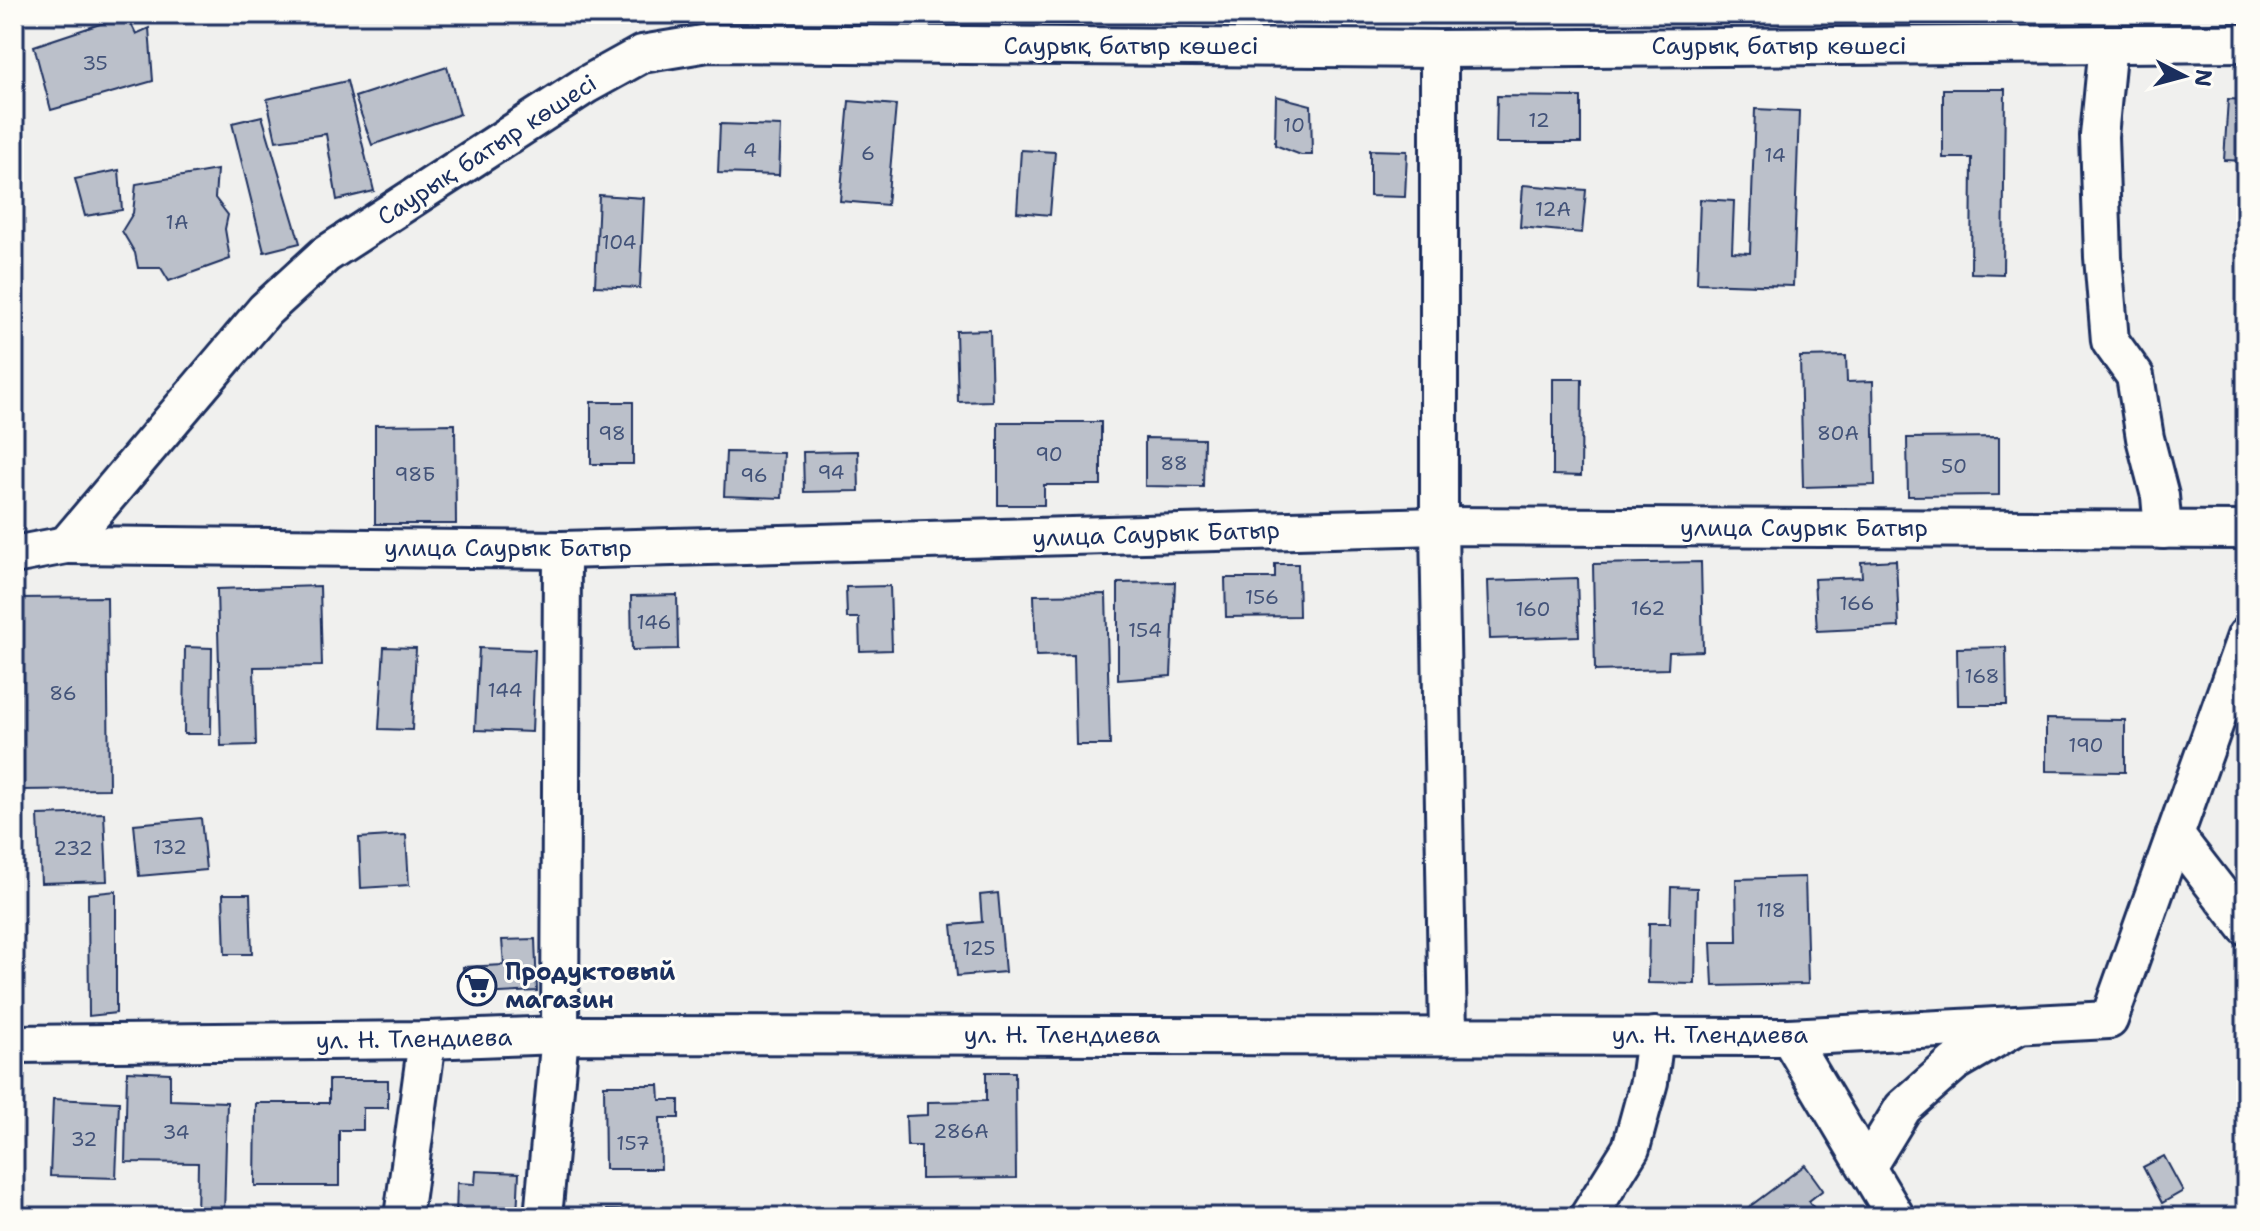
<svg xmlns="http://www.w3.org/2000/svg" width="2260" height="1231" font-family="'Shantell Sans',sans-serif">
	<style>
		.building { fill: #bbc0ca; stroke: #1b2f5e; stroke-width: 2 }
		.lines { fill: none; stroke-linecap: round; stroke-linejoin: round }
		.street-casing { stroke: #1b2f5e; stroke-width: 42 }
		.street { stroke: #fdfcf7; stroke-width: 36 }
		.labels { text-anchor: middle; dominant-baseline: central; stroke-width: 6; stroke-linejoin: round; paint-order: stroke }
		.number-label { font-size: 20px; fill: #435379 }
		.street-label { font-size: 24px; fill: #1b2f5e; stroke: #fdfcf7 }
		.poi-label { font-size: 24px; font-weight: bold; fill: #1b2f5e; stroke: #fdfcf7; text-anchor: start }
	</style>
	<rect width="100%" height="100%" fill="#f0f0ee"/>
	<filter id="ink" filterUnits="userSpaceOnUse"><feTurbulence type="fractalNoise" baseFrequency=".0125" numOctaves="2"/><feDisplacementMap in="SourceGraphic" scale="16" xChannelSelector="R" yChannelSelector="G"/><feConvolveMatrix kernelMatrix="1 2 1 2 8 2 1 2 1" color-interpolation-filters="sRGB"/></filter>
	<g filter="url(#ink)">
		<g class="building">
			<path d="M944 14H999L944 18Z"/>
			<path d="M127 15 136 34 149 28 153 81 51 110 34 46Z"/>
			<path d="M447 67 460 114 372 145 355 97Z"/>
			<path d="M347 81 374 191 337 200 326 134 276 141 267 99Z"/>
			<path d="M1943 89H2005L2003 274 1971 273 1972 158H1943Z"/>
			<path d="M1276 96 1311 105 1312 155H1301L1275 145Z"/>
			<path d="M1497 96 1581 97V143H1496Z"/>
			<path d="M2228 99 2246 100V161L2224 160Z"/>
			<path d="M849 101 896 105 887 205 840 201Z"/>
			<path d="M1755 109 1799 111 1793 286 1697 283 1700 199 1734 201 1732 252 1750 253Z"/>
			<path d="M262 116 300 243 264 252 232 123Z"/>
			<path d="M720 124 781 126 779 175 718 173Z"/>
			<path d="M1021 150 1055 152 1050 215 1017 212Z"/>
			<path d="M1370 150 1407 151 1405 197 1370 196Z"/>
			<path d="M119 170 122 210 85 216 75 179Z"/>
			<path d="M217 170 215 198 228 215 225 229 230 259 169 281 161 268H138L135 253 122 231 133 213 136 184Z"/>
			<path d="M1523 185 1586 190 1582 233 1520 227Z"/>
			<path d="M599 195 644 198 640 288 595 286Z"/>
			<path d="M990 330 992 401 958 402 956 331Z"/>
			<path d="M1846 356 1847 382 1873 381 1875 485 1803 487 1800 357Z"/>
			<path d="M1553 379H1582L1581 476 1553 475Z"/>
			<rect x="591" y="402" width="42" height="62"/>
			<path d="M998 422H1101V485H1044V505H998Z"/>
			<path d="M455 424 456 524H375V425Z"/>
			<path d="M1999 437V495L1908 496 1907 438Z"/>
			<path d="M1145 438 1204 439 1203 487 1145 486Z"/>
			<path d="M858 451 859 491 804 492 803 452Z"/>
			<path d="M726 452 784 453 782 498 724 496Z"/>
			<path d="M1896 560 1899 627 1817 631 1814 579 1862 577 1861 562Z"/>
			<path d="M1701 562 1703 651 1669 652 1668 669 1595 671 1593 564Z"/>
			<path d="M1275 564H1298L1299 616 1226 617 1225 578H1275Z"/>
			<path d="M1577 578 1579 636 1490 639 1488 581Z"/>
			<path d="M1175 582 1171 676 1118 680V583Z"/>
			<path d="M320 586 322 666 254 667 256 745 221 746 217 589Z"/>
			<path d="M890 586 892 650 860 651 859 618H847L846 587Z"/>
			<path d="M1106 594 1110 745H1076L1074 655 1036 656 1034 595Z"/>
			<path d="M677 595 678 649 632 650 631 596Z"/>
			<path d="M107 597 109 789 19 790 18 598Z"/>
			<path d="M185 647 212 648 211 734H184Z"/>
			<path d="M384 647 416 648 412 730 379 729Z"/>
			<path d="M2006 647 2007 705H1958L1957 648Z"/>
			<path d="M479 648 535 650 532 732 475 730Z"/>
			<path d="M2046 719 2125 720V772L2046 771Z"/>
			<path d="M104 813 107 881 41 883 38 815Z"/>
			<path d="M201 818 206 870 139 876 134 824Z"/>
			<path d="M406 835 409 885 361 888 359 838Z"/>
			<path d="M1805 877 1808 984 1713 986 1711 942H1737L1736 879Z"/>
			<path d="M1671 887 1697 888 1695 984 1648 983 1649 923H1670Z"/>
			<path d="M116 891V1013L89 1016 88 894Z"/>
			<path d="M998 893 1005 972 957 976 952 925 982 922 980 895Z"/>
			<path d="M223 894H250L252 954H225Z"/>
			<path d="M535 939 537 991 464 995 463 967 504 965 502 940Z"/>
			<path d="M127 1071 170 1073V1100L227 1102 224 1217H197L198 1163 125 1162Z"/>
			<path d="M986 1072H1015L1016 1178 921 1179V1146H907L906 1116 928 1115V1102L986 1101Z"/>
			<path d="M329 1080H388V1108H363V1130H339V1186H255L256 1103H329Z"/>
			<path d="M604 1085H659L660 1100H679V1118H660L661 1169H605Z"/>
			<path d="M53 1099 119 1102 116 1178 50 1176Z"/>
			<path d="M14 1102H19L20 1159 14 1158Z"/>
			<path d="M2164 1156 2183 1191 2162 1203 2143 1167Z"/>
			<path d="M1805 1165 1823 1190 1809 1201 1816 1211 1808 1217H1750L1745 1210Z"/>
			<path d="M476 1171 519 1173 517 1217H456L457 1183 475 1184Z"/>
			<path d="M607 1210 663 1211V1217H607Z"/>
		</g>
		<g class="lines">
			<defs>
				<g id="street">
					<path d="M2108 44 2099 136 2103 257 2110 341 2135 376 2145 438 2160 496 2163 530"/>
					<path d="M1439 49V526L1448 1035"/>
					<path d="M66 545 562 550 1439 526 2246 530"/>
					<path d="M14 555 66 545 265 310 325 255 586 85 642 54 708 43 1439 49 2246 43"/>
					<path d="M2175 835 2246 927"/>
					<path d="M1789 1037 1896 1217"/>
					<path d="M14 1044 427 1040 560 1035 1789 1037 2109 1020 2246 636"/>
					<path d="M1867 1167 1903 1108 1954 1063 2014 1028"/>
					<path d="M403 1217 427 1040"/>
					<path d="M543 1217 560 1035 562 550"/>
					<path d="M1588 1217 1631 1148 1649 1082 1655 1036"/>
				</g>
			</defs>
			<use href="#street" class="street-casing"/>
			<use href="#street" class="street"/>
		</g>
	</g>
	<defs>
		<symbol id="supermarket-ring" viewBox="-11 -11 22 22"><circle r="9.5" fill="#fdfcf7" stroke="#1b2f5e" stroke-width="1.5"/><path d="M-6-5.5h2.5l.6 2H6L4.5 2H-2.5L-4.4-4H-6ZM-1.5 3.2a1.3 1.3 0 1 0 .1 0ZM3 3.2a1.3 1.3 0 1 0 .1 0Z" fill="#1b2f5e"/></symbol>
	</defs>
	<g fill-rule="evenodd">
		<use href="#supermarket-ring" x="455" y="964" width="44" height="44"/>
	</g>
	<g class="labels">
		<g class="number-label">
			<text x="95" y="63">35</text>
			<text x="1539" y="120">12</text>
			<text x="1294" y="125">10</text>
			<text x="750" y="150">4</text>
			<text x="868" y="153">6</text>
			<text x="1775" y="155">14</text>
			<text x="1553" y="209">12А</text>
			<text x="177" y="222">1А</text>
			<text x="619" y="242">104</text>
			<text x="612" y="433">98</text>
			<text x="1838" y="433">80А</text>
			<text x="1049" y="454">90</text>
			<text x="1174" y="463">88</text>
			<text x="1954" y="466">50</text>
			<text x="831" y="472">94</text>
			<text x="415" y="474">98Б</text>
			<text x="754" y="475">96</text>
			<text x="1262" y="597">156</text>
			<text x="1857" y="603">166</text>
			<text x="1648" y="608">162</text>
			<text x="1533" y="609">160</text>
			<text x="654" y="622">146</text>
			<text x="1145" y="630">154</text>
			<text x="1982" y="676">168</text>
			<text x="505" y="690">144</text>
			<text x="63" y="693">86</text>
			<text x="2086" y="745">190</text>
			<text x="170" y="847">132</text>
			<text x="73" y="848">232</text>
			<text x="1771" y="910">118</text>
			<text x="979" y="948">125</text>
			<text x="961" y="1131">286А</text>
			<text x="176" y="1132">34</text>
			<text x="84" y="1139">32</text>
			<text x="633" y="1143">157</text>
		</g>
		<g class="street-label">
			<text x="1131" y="46">Саурық батыр көшесі</text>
			<text x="1779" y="46">Саурық батыр көшесі</text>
			<text transform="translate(487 150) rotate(-33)">Саурық батыр көшесі</text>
			<text x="1804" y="528">улица Саурык Батыр</text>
			<text transform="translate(1156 534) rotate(-2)">улица Саурык Батыр</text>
			<text x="508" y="548">улица Саурык Батыр</text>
			<text x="1062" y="1035">ул. Н. Тлендиева</text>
			<text x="1710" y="1035">ул. Н. Тлендиева</text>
			<text transform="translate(414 1039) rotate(-1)">ул. Н. Тлендиева</text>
		</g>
		<g class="poi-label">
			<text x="505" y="972">Продуктовый<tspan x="505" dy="28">магазин</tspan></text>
		</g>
	</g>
	<rect width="2260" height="1231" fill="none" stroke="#fdfcf7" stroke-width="48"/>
	<rect x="24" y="24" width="2212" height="1183" fill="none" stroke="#1b2f5e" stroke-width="3" filter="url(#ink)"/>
	<g transform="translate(2184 76) rotate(96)" stroke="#fdfcf7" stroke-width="6" paint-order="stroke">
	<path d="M0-6L14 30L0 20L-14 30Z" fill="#1b2f5e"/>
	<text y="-12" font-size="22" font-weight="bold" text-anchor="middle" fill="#1b2f5e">N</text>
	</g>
</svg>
